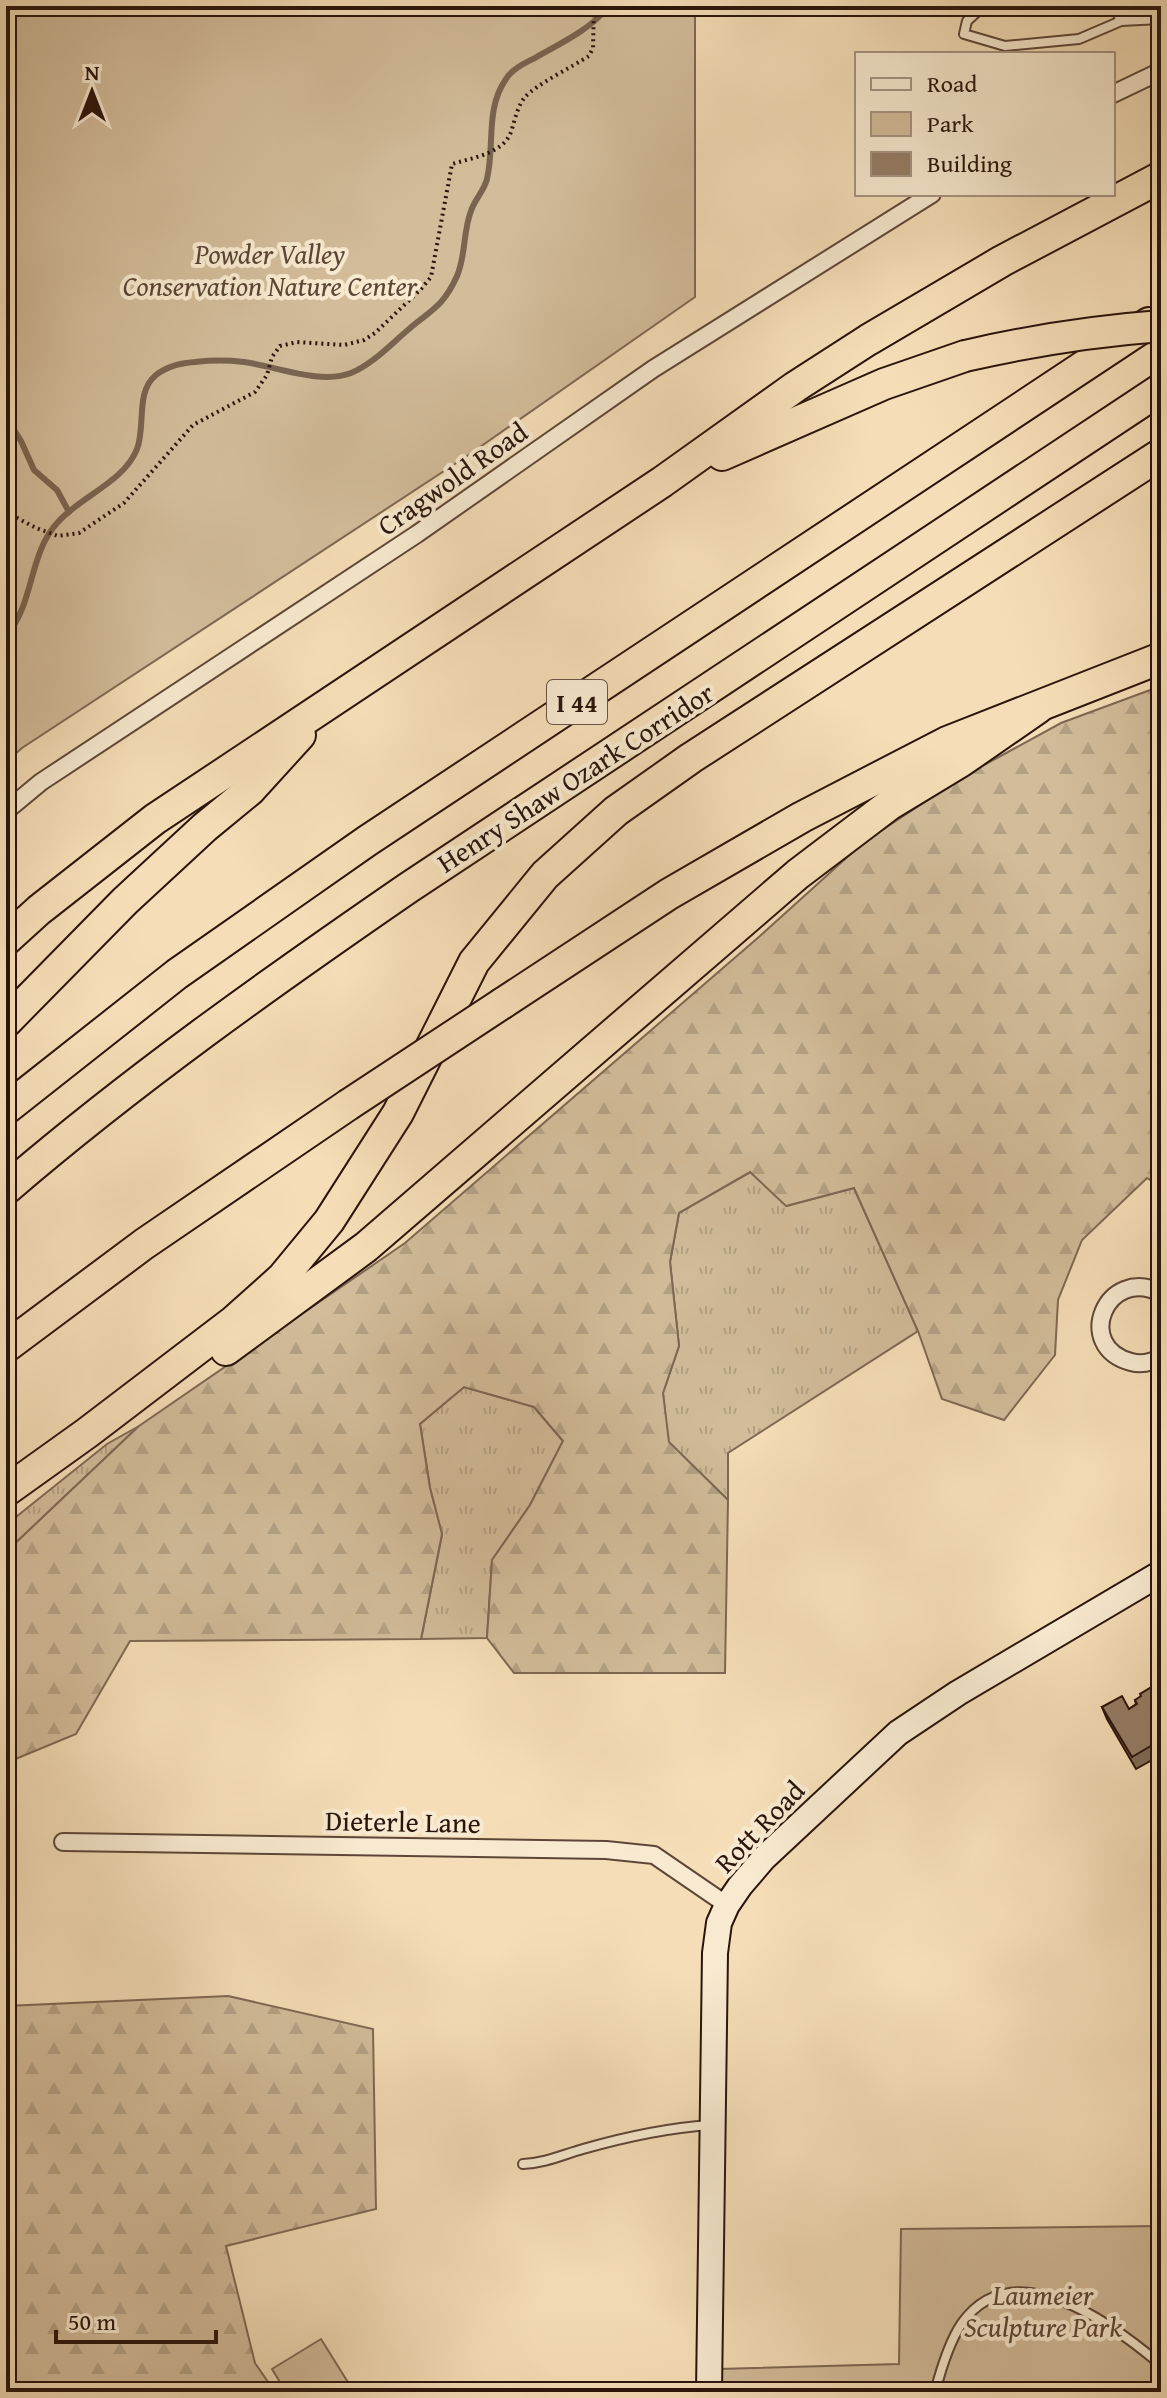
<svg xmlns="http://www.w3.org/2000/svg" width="1167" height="2398" font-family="'Gentium Book Plus',serif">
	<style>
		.grass { fill: url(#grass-tufts); stroke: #7e6853; stroke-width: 2 }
		.forest { fill: url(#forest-firs); stroke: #7e6853; stroke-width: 2 }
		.park { fill: #d2bc9a; stroke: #7e6853; stroke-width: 2 }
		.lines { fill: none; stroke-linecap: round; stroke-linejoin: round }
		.stream { stroke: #7a6450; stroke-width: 6 }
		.lane-casing { stroke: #5d4637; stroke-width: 12 }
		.street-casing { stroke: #5d4637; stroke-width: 20 }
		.secondary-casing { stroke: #2a140c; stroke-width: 28 }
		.highway-casing { stroke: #2a140c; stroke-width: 34 }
		.path { stroke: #2a140c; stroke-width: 4; stroke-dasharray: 2 4; stroke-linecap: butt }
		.lane { stroke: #f8ead0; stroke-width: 8 }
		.street { stroke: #f8ead0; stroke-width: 16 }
		.secondary { stroke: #f8ead0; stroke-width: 24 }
		.highway { stroke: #f5deb7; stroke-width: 30 }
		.highway-bridge-casing { stroke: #2a140c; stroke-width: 34; stroke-linecap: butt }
		.highway-bridge { stroke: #f5deb7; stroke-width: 30 }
		.wall { fill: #7f6c57; stroke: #2a140c; stroke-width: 2 }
		.building { fill: #947d65; stroke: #2a140c; stroke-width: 2 }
		.labels { text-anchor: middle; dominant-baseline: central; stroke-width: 8; stroke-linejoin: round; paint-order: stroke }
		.shield { fill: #f8ead0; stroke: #685447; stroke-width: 2 }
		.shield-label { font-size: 26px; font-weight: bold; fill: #2a140c }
		.park-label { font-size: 28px; font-style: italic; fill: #5c4637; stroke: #f8ead0 }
		.street-label { font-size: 28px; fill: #2a140c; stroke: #f8ead0 }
	</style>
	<defs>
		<pattern id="grass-tufts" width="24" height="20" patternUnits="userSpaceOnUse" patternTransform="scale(2)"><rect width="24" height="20" fill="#d2bc9a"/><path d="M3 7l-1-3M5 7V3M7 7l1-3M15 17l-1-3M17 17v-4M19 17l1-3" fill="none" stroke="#b4a184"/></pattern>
		<pattern id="forest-firs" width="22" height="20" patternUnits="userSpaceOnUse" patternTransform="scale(2)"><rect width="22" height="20" fill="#d2bc9a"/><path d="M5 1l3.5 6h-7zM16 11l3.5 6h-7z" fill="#b4a184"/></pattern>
	</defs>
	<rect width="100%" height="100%" fill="#f5deb7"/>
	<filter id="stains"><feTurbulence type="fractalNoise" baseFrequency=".0025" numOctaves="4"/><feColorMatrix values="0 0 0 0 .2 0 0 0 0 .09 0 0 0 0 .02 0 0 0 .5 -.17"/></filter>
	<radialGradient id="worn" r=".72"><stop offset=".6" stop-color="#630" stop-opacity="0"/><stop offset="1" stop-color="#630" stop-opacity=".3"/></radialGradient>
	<g class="grass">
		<path d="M751 1172 787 1206 854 1188 918 1331 728 1453V1500L668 1442 663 1393 679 1346 670 1262 679 1213Z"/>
		<path d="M464 1387 534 1407 563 1441 530 1505 492 1560 487 1638 421 1639 442 1535 430 1488 420 1424Z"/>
		<path d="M139 1426 6 1552V1525L107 1444Z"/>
	</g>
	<g class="forest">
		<path d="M1161 686V1187L1147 1178 1082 1240 1058 1300 1055 1355 1004 1420 942 1399 918 1331 854 1188 786 1206 750 1172 679 1213 670 1262 679 1346 663 1393 669 1442 728 1500 725 1673H514L487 1638 492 1560 530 1505 563 1441 534 1407 464 1387 420 1424 430 1488 442 1534 421 1639 130 1641 76 1734 6 1763V1552L139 1426 405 1243 760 936 864 842 964 776 1061 723Z"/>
		<path d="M228 1996 373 2029 376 2209 226 2246 255 2363 275 2392H6V2006Z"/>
	</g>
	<g class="park">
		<path d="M6 6H695V297L470 454 22 748 6 762Z"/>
		<path d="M1161 2226V2392H718L719 2369 899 2364 901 2229Z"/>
		<path d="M321 2339 354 2392H286L272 2369Z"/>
	</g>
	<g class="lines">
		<g class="stream">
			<path d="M6 417 21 441 34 470 57 490 69 512"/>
			<path d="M6 636C35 603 28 554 58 522 81 496 124 482 137 449 146 426 135 392 156 375 167 366 182 363 195 362 212 360 227 360 244 362 275 366 321 385 351 373 373 364 391 344 409 329 419 320 432 312 441 302 448 294 453 285 457 276 466 255 463 231 471 211 475 199 484 191 487 179 495 145 485 109 506 79 512 69 525 63 535 58 561 43 590 30 609 6"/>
		</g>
		<defs>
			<g id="lane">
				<path d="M1114 6 1121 21"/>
				<path d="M979 10 967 21 964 34 1005 46 1079 39 1121 21 1161 19"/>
				<path d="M523 2164C545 2163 562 2155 583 2149 625 2137 667 2128 710 2125"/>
				<path d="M935 2392C941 2369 949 2342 962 2323 1014 2250 1114 2325 1161 2365"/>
			</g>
			<g id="street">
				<path d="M1113 94 1161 71"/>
				<path d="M6 811 41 782 417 534 653 369 932 194"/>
				<path d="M1161 1293C1106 1265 1073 1347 1131 1362 1142 1365 1151 1363 1161 1357"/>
				<path d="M63 1842 606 1850 654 1855 727 1905"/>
			</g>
			<path id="secondary" d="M709 2392 715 1953 719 1923 727 1905 740 1886 764 1858 898 1733 958 1693 1161 1573"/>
			<g id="highway">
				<path d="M722 455 884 384 965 356"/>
				<path d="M6 940 39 910 155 819 662 482 795 387 868 340 1002 261 1161 177"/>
				<path d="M503 1003 669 894 802 817 947 742 1161 658"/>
				<path d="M6 1022 125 901 205 827 250 790 300 735"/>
				<path d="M6 1109 177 974 367 841 1149 323"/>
				<path d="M6 1189C133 1080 270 983 408 888L1161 389"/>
				<path d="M6 1347 144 1244 348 1105"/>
				<path d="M226 1350 366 1247 798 874 889 805 960 762 1038 708"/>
				<path d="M6 1491 87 1433 234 1321 282 1278 329 1221 398 1113 474 962 545 875 616 811 691 758 1161 454"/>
			</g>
		</defs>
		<use href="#lane" class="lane-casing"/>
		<use href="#street" class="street-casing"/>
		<use href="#secondary" class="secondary-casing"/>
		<use href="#highway" class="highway-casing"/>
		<path class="path" d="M6 512 36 528 58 536 79 533 124 503 193 425 255 392 267 375 272 357 280 346 297 342 344 345 364 340 375 333 421 289 431 277 452 164C471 158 503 154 511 132 515 120 517 107 525 97 537 84 572 67 589 56L593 48 594 6"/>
		<use href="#lane" class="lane"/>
		<use href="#street" class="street"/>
		<use href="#secondary" class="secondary"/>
		<use href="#highway" class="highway"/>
		<defs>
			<g id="highway-bridge">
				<path d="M965 356C1030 341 1094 331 1161 326"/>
				<path d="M348 1105 503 1003"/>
			</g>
		</defs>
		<use href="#highway-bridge" class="highway-bridge-casing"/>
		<use href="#highway-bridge" class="highway-bridge"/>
	</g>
	<path class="wall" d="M1161 1696V1755L1136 1769 1107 1719 1102 1707 1129 1709 1136 1704 1135 1700Z"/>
	<path class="building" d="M1155 1685 1161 1696V1740L1132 1757 1102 1707 1122 1696 1129 1709 1137 1704 1135 1700 1141 1696 1140 1694Z"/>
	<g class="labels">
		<rect class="shield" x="547" y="680" width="60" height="44" rx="6"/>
		<g class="shield-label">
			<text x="577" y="702">I 44</text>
		</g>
		<g class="park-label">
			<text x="270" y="253">Powder Valley<tspan x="270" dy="32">Conservation Nature Center</tspan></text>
			<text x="1043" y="2294">Laumeier<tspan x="1043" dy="32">Sculpture Park</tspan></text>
		</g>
		<g class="street-label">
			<text transform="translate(452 478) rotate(-35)">Cragwold Road</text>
			<text transform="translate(575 777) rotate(-33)">Henry Shaw Ozark Corridor</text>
			<text transform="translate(403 1821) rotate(1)">Dieterle Lane</text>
			<text transform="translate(759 1826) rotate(-46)">Rott Road</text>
		</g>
	</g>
	<rect width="1167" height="2398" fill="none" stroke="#f5deb7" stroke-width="32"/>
	<rect x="8" y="8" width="1151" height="2382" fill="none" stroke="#2a140c" stroke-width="4"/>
	<rect x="16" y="16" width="1135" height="2366" fill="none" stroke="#2a140c" stroke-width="2"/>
	<rect x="855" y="52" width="260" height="144" fill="#f8ead0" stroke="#a69482" stroke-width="2"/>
	<rect x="871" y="78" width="40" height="12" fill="#f8ead0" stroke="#a69482" stroke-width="2"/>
	<text x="927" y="92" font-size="24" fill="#2a140c">Road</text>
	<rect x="871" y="112" width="40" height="24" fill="#d2bc9a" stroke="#a69482" stroke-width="2"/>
	<text x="927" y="132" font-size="24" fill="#2a140c">Park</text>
	<rect x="871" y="152" width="40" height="24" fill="#947d65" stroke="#a69482" stroke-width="2"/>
	<text x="927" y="172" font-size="24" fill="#2a140c">Building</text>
	<g transform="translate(92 92)" stroke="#f8ead0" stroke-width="6" paint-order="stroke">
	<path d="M0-6L14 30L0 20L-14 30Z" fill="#2a140c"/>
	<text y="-12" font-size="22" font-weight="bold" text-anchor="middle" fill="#2a140c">N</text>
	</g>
	<path d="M56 2330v12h160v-12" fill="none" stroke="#2a140c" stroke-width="4"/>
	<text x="68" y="2330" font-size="24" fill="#2a140c" stroke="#f8ead0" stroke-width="6" paint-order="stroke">50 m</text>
	<rect width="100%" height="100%" filter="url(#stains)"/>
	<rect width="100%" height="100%" fill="url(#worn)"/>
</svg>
